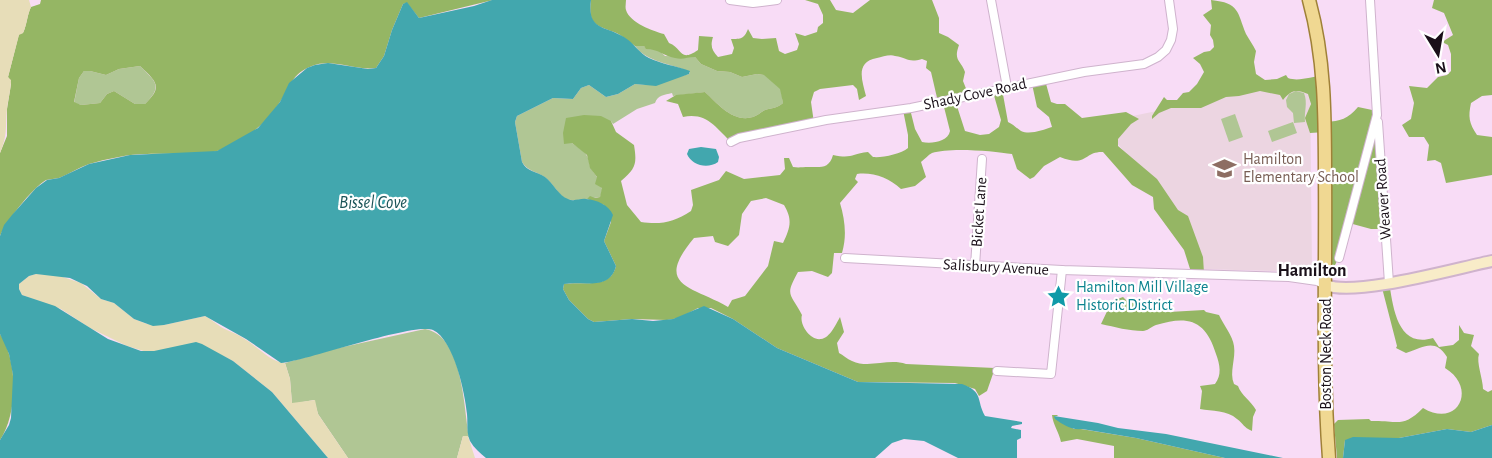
<svg xmlns="http://www.w3.org/2000/svg" width="1492" height="458" font-family="'Alegreya Sans',sans-serif">
	<style>
		.education { fill: #ecd5e1 }
		.green { fill: #b0c694 }
		.forest { fill: #95b664; fill-rule: evenodd }
		.sand { fill: #e7ddb8 }
		.water { fill: #42a7ae }
		.lines { fill: none; stroke-linecap: round; stroke-linejoin: round }
		.street-casing { stroke: #cfb3cd; stroke-width: 10 }
		.secondary-casing { stroke: #cfb3cd; stroke-width: 14 }
		.primary-casing { stroke: #9f8138; stroke-width: 15 }
		.street { stroke: #fff; stroke-width: 8 }
		.secondary { stroke: #f8ecc8; stroke-width: 10 }
		.primary { stroke: #f0d892; stroke-width: 12 }
		.labels { text-anchor: middle; dominant-baseline: central; stroke-width: 4.5; stroke-linejoin: round; paint-order: stroke }
		.street-label { font-size: 16px; fill: #1a1019; stroke: #fff }
		.education-label { font-size: 16px; fill: #785e54; stroke: #fff; text-anchor: start }
		.culture-label { font-size: 16px; fill: #0d838f; stroke: #fff; text-anchor: start }
		.water-label { font-size: 18px; font-style: italic; fill: #1b5458; stroke: #fff }
		.neighbourhood-label { font-size: 18px; font-weight: bold; fill: #1a1019; stroke: #fff }
	</style>
	<rect width="100%" height="100%" fill="#f8dcf6"/>
	<path class="education" d="M1310 79 1312 272 1197 269 1180 214 1099 123Z"/>
	<g class="green">
		<path d="M635 46H644L647 49H658L665 56 695 57 701 64 717 71 730 72 742 77 757 74 765 75 781 89 783 103C777 108 772 108 765 110 761 112 757 116 753 117 733 123 718 104 705 92L673 96 672 93C664 95 658 95 655 103L637 109 613 124 611 121 572 143C577 147 585 151 587 156 589 159 589 163 590 166 594 176 607 184 600 197 594 198 572 202 566 199 559 195 553 184 546 178 537 171 528 172 522 162L515 122 517 116 553 98 573 99 581 88 589 85 606 97 618 94 635 84 649 85 689 74 690 72C671 63 648 63 635 46Z"/>
		<path d="M140 66C156 82 163 86 145 104H135L114 91 107 94 100 103 81 105 74 103 79 78 84 71H90L106 75 119 69Z"/>
		<path d="M1296 91 1304 93C1308 103 1304 111 1305 122L1294 123 1293 113 1287 107 1286 100 1289 94Z"/>
		<path d="M1235 114 1243 137 1229 142 1221 119Z"/>
		<path d="M1293 122 1297 133 1272 142 1268 131Z"/>
		<path d="M425 329C463 335 464 409 469 437L463 436 457 458H348L318 414 314 400 292 404 290 379 285 363 334 349Z"/>
	</g>
	<g class="forest">
		<path d="M41 0H493L419 18 407 3 403 4 392 30 384 56 376 68C355 71 332 58 312 66 292 73 290 87 280 102 266 124 245 141 220 150 202 157 168 153 147 154 129 154 106 159 89 164 78 168 69 174 59 178 55 179 50 179 46 180 33 187 5 223 0 236V153L7 136V109L11 84 8 77 19 34 23 33C27 24 27 15 31 7L40 4ZM140 66C157 82 163 87 145 104H135L114 91 107 94 100 103 81 105 74 102 79 78 84 71H90L106 75 119 69Z"/>
		<path d="M591 0H626C626 3 625 7 626 10 630 23 653 31 664 34L669 43C683 48 679 63 698 50L699 36 713 37C710 46 712 51 718 57L732 54 734 48 731 39C741 39 744 39 748 29L753 38 762 39 776 38 779 51 785 54 797 50 799 44 795 33 805 36 817 32 818 27 823 23V15L818 4 805 0H830L836 10 853 13 870 0H932L939 18V33L948 37 959 45C953 61 961 60 965 72L963 81 969 96 955 100 965 131 980 135 989 134 999 127 1001 120 993 92 1002 89 1008 122C1013 124 1016 128 1021 131 1030 135 1043 130 1052 127L1049 117 1037 107 1032 84 1045 80 1051 102 1057 104H1065L1082 118 1126 112 1139 119 1131 124 1118 139V146L1157 179 1178 210 1188 216 1203 257 1204 273 1191 272 1184 250 1154 209 1153 197 1132 185 1103 152C1084 151 1087 168 1060 157L1044 166 1034 177 1030 179 1017 169 1012 154C994 151 949 147 932 153 928 155 925 159 921 162L926 177 915 186 901 189C889 178 873 172 857 174L855 179 858 182 840 203C845 220 847 236 842 253H834L832 273 828 277 812 271 798 272C784 297 791 293 802 315 799 324 810 341 821 339 830 338 836 324 840 317L844 332 837 343 839 353C843 355 847 359 852 361 869 369 888 358 906 364L995 368 987 391 979 396 975 389 955 383 858 382 777 348 733 319 711 308H698L679 318 667 320 632 319 594 322 588 319 569 300 563 289 564 284C583 281 610 290 616 266L604 241 611 222 604 205 587 199 590 196 595 198 600 197 602 188 595 184 597 177 590 168 587 155 572 143 564 144 563 133 566 118 584 115 601 116 611 121 616 132 634 145C637 164 636 168 621 181L627 205 641 222C661 225 674 222 691 211L693 205 691 190 719 180 726 171 744 179 780 175 785 169 784 158H789L793 167C799 168 802 167 809 167 821 167 829 169 833 155 852 159 851 154 868 152L873 157C882 158 901 154 908 148V135L903 110 910 109 915 129 922 142C931 144 948 142 950 131L943 103 938 102 931 72 926 68 927 61 922 59C908 63 908 58 895 56 890 54 882 57 877 58 855 62 862 80 866 96L859 100 857 89 853 85 820 89 814 92 811 102 814 123 732 143C716 128 707 112 683 117L678 104 666 101 676 95 705 92C718 104 733 123 753 117 757 116 761 112 765 110 772 108 777 108 783 103L780 89 764 75 757 74 742 77 730 72 717 71 701 64 695 57C687 57 683 60 675 58 663 56 659 49 646 49L644 46H635C628 41 622 35 614 32 595 25 588 24 591 0ZM766 198 784 205C793 220 790 228 783 243L774 241 768 266 745 296 732 300 728 307C692 286 653 287 694 238L713 236 715 242 728 246 739 235 742 214 751 201Z"/>
		<path d="M1211 0C1240 3 1237 12 1246 34 1249 39 1253 45 1256 51L1254 62 1256 74 1265 80 1277 79 1286 75 1288 78C1299 82 1312 76 1323 76L1326 122C1340 121 1348 119 1358 107L1377 111 1385 229H1371L1349 223 1338 259 1331 273 1325 132 1310 133 1305 118 1311 104 1308 94C1296 89 1291 90 1283 100L1280 95 1260 91 1239 96 1226 97 1201 108H1171L1159 113 1152 119V116L1164 97 1167 100H1177L1183 93 1189 92 1197 84 1204 72 1200 64 1193 58 1204 52 1210 51 1214 47 1213 40 1210 35 1211 25 1203 15 1212 9Z"/>
		<path d="M1434 0H1492V95L1482 96 1471 103C1468 117 1469 123 1477 135L1492 137V175L1446 183 1441 163 1435 160 1427 161 1429 145 1424 137H1409L1402 125 1411 119 1414 103 1409 86 1427 88 1438 77 1447 75 1451 71V54L1448 45 1442 42 1453 35 1444 13 1432 8Z"/>
		<path d="M1389 282C1393 306 1397 349 1433 338L1439 347 1453 345 1459 340V325L1464 333 1474 335 1471 346 1479 354C1476 362 1483 379 1483 389L1488 392 1492 390V425L1471 432 1447 429 1399 438 1345 440 1343 458H1337L1334 424 1338 420 1369 419 1371 421C1398 420 1402 429 1423 408 1458 429 1478 388 1445 368L1447 357C1435 338 1424 347 1406 353L1396 348 1397 346 1381 284Z"/>
		<path d="M1123 297 1128 302 1142 303 1150 300 1155 309 1169 312 1204 310 1206 312 1219 315C1223 324 1233 336 1234 346 1236 359 1229 372 1234 384L1238 386C1241 395 1251 401 1256 410L1253 417 1252 431C1243 427 1244 424 1237 419 1227 410 1212 411 1200 409L1202 391 1200 386 1215 384C1222 375 1220 365 1216 354 1206 320 1188 315 1156 325 1151 327 1147 331 1143 331 1129 331 1115 327 1101 324L1112 301Z"/>
		<path d="M0 334C18 361 18 413 0 440Z"/>
		<path d="M1052 415H1057L1058 416H1054L1074 429H1081L1136 438 1225 458H1114V446L1077 439 1061 442C1059 432 1053 425 1052 415Z"/>
	</g>
	<g class="sand">
		<path d="M0 0H29L31 7C27 16 27 24 23 33L19 35 8 77 11 80C11 90 8 99 7 109 5 129 8 133 0 153Z"/>
		<path d="M36 274 57 275 81 283 101 299 114 303 134 319 147 324 164 325 205 316C211 319 215 323 221 327 228 331 236 333 243 338 256 345 271 363 285 363L290 379 292 403 315 400 318 414 348 458H328L272 392 233 361 221 355 208 349 147 352 127 346 90 328 61 309 22 295 19 289V284L29 276Z"/>
		<path d="M463 436H468L475 458H457Z"/>
	</g>
	<g class="water">
		<path d="M492 0H591C587 31 605 25 624 37 634 43 639 53 649 58 661 64 677 66 690 71L689 74 656 86 635 84 618 94 606 97 589 85 581 88 573 99 553 98 517 116 515 122 522 162C527 172 536 171 545 177 553 183 559 196 568 199 574 202 580 198 586 199 597 200 609 205 613 215L604 241 616 266C610 291 583 281 564 284L563 289 569 300 588 319 594 322 632 319 653 321 673 319 704 306 733 319 777 348 858 382 962 384C984 392 976 400 985 416L1022 422V424L1012 426 1011 428 1021 430V438L1017 440V458H958L924 441 904 439 892 443 875 458H486C480 453 474 448 470 441 466 432 468 423 467 414 465 393 454 340 433 330 414 322 309 360 281 363L246 339 205 316 164 325 153 326 134 319 114 303 101 299 87 286 70 278 36 274 29 276 19 284V289L22 295 55 306 108 339 141 351H154L196 342 202 344 233 361 272 392 328 458H0V440L9 425 11 418 13 375 9 354 0 334V236L4 225 12 215 36 188 47 180 59 178 89 164 130 155 217 151 258 128 280 102 289 83 307 68 315 65 328 63 368 69 376 68 384 56 392 30 403 4 407 2 419 18 474 6Z"/>
		<path d="M701 147 716 149 719 157 718 162C708 169 692 166 687 154L689 149Z"/>
		<path d="M1054 416 1098 423 1118 428 1166 434 1283 458H1225L1136 438 1082 429C1070 430 1064 425 1055 419Z"/>
		<path d="M1492 425V458H1343L1345 440 1353 437 1399 438 1447 429 1471 432Z"/>
	</g>
	<g class="lines">
		<defs>
			<g id="street">
				<path d="M730 0 753 3 777 0"/>
				<path d="M991 0 1007 87"/>
				<path d="M1378 122 1389 283"/>
				<path d="M731 142 739 138 826 120 911 108 1084 72 1144 64 1158 57 1166 50 1171 40 1173 29 1169 0"/>
				<path d="M845 258 1062 270 1289 277 1317 281 1326 285"/>
				<path d="M1339 258 1377 115 1370 0"/>
				<path d="M975 266 982 159"/>
				<path d="M997 371 1051 374 1062 270"/>
			</g>
			<path id="secondary" d="M1326 285C1355 297 1457 268 1492 261"/>
			<path id="primary" d="M1309 0C1325 58 1325 116 1325 176 1326 270 1322 364 1329 458"/>
		</defs>
		<use href="#street" class="street-casing"/>
		<use href="#secondary" class="secondary-casing"/>
		<use href="#primary" class="primary-casing"/>
		<use href="#street" class="street"/>
		<use href="#secondary" class="secondary"/>
		<use href="#primary" class="primary"/>
	</g>
	<defs>
		<symbol id="school-bare" viewBox="-9 -9 18 18"><path d="M0-5L7-2L0 1L-7-2ZM-4 1L0 2.5L4 1V4Q0 6-4 4Z" fill="#8d6e63" stroke="#fff" stroke-width="2.5" paint-order="stroke"/></symbol>
		<symbol id="sight-bare" viewBox="-9 -9 18 18"><path d="M0-6L1.8-2.2L6-1.7L2.9 1.2L3.7 5.4L0 3.3L-3.7 5.4L-2.9 1.2L-6-1.7L-1.8-2.2Z" fill="#0f9aa8" stroke="#fff" stroke-width="2.5" paint-order="stroke"/></symbol>
	</defs>
	<g fill-rule="evenodd">
		<use href="#school-bare" x="1208" y="152" width="33" height="33"/>
		<use href="#sight-bare" x="1042" y="280" width="33" height="33"/>
	</g>
	<g class="labels">
		<g class="street-label">
			<text transform="translate(975 94) rotate(-12)">Shady Cove Road</text>
			<text transform="translate(1383 199) rotate(-94)">Weaver Road</text>
			<text transform="translate(979 212) rotate(-86)">Bicket Lane</text>
			<text transform="translate(996 267) rotate(3)">Salisbury Avenue</text>
			<text transform="translate(1326 354) rotate(-90)">Boston Neck Road</text>
		</g>
		<g class="education-label">
			<text x="1243" y="159">Hamilton<tspan x="1243" dy="18">Elementary School</tspan></text>
		</g>
		<g class="culture-label">
			<text x="1076" y="287">Hamilton Mill Village<tspan x="1076" dy="18">Historic District</tspan></text>
		</g>
		<g class="water-label">
			<text x="373" y="203">Bissel Cove</text>
		</g>
		<g class="neighbourhood-label">
			<text x="1312" y="271">Hamilton</text>
		</g>
	</g>
	<g transform="translate(1438 54) rotate(169)" stroke="#ffffff" stroke-width="4.5" paint-order="stroke">
	<path d="M0-4.5L10 22L0 15L-10 22Z" fill="#1a1019"/>
	<text y="-9" font-size="16" font-weight="bold" text-anchor="middle" fill="#1a1019">N</text>
	</g>
</svg>
